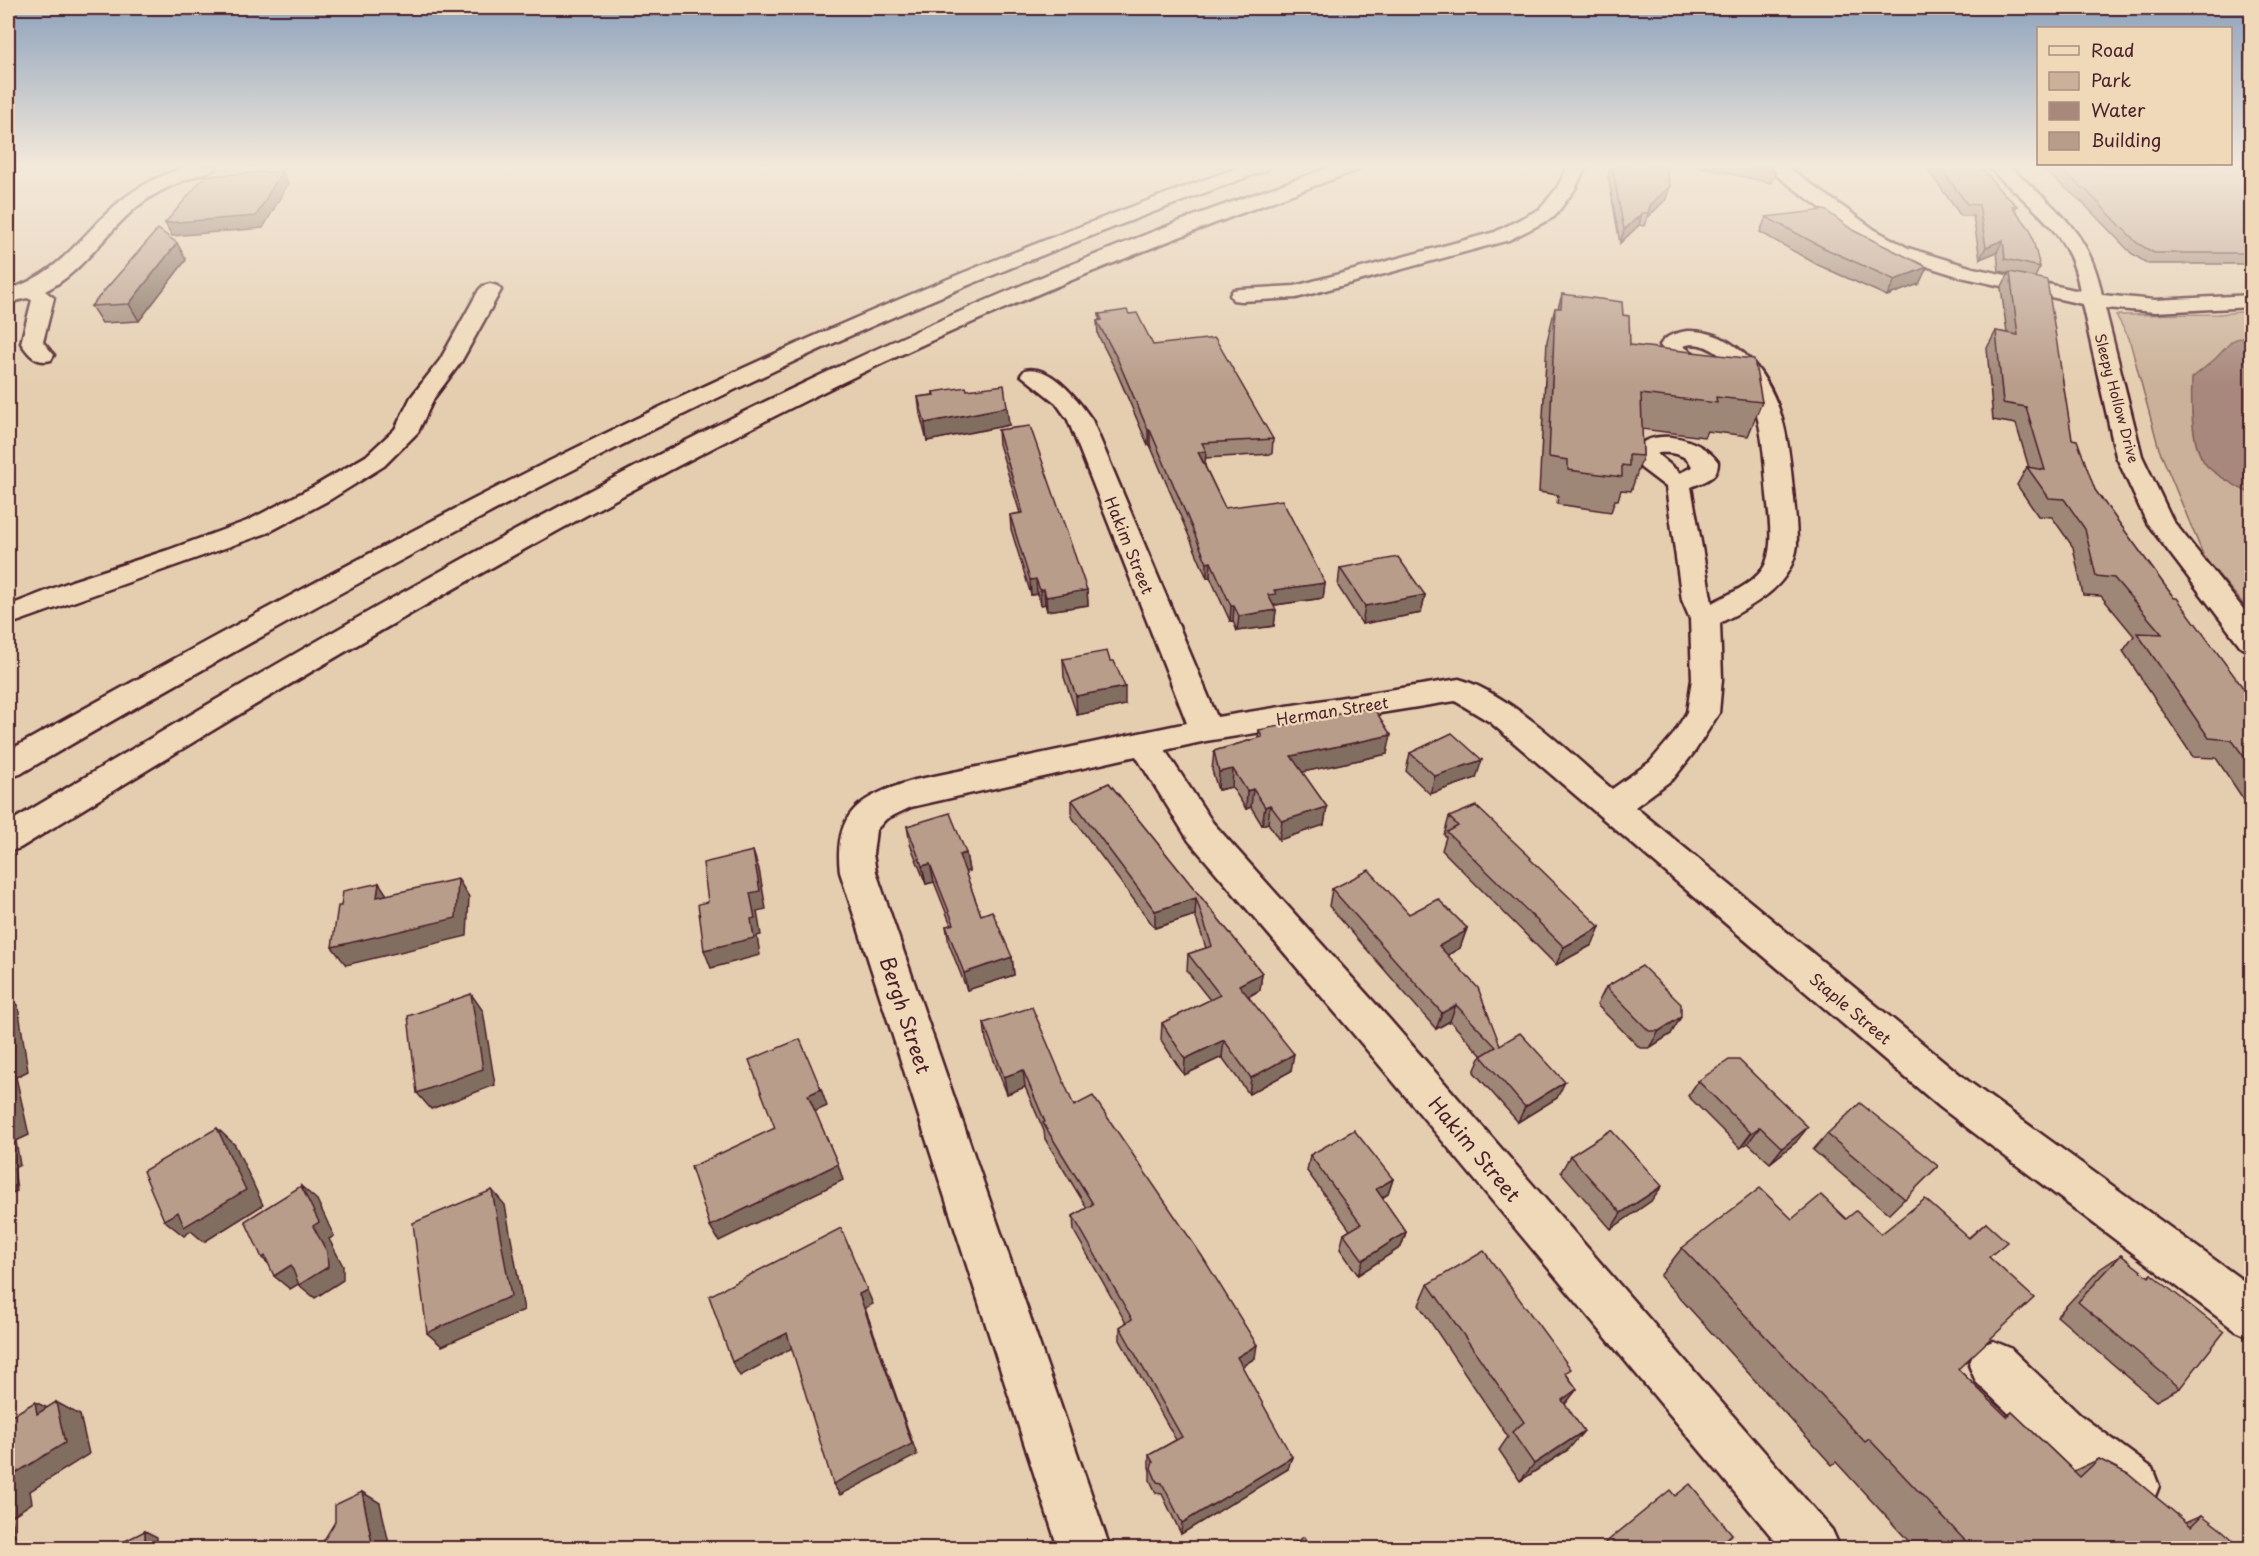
<svg xmlns="http://www.w3.org/2000/svg" width="2259" height="1556" font-family="'Playpen Sans',sans-serif">
	<style>
		.green { fill: #cbb199; stroke: #8a6862; stroke-width: 1.5 }
		.water { fill: #a8887b; stroke: #825e5b; stroke-width: 1.5 }
		.lines { fill: none; stroke-linecap: round; stroke-linejoin: round }
		.minor-casing { stroke: #4a1f2b; stroke-width: 5 }
		.highway-casing { stroke: #4a1f2b; stroke-width: 5 }
		.minor { fill: #efd9b8; fill-rule: evenodd }
		.highway { fill: #efd9b8; fill-rule: evenodd }
		.wall { fill: #9f8778; stroke: #4a1f2b; stroke-width: 1.5 }
		.shaded-wall { fill: #826e61; stroke: #4a1f2b; stroke-width: 1.5 }
		.building { fill: #b99d8b; stroke: #4a1f2b; stroke-width: 1.5 }
		.labels { text-anchor: middle; dominant-baseline: central; stroke-width: 4.5; stroke-linejoin: round; paint-order: stroke }
		.far-street-label { font-size: 14px; fill: #4a1f2b; stroke: #efd9b8 }
		.street-label { font-size: 16px; fill: #4a1f2b; stroke: #efd9b8 }
		.near-street-label { font-size: 20px; fill: #4a1f2b; stroke: #efd9b8 }
	</style>
	<rect width="100%" height="100%" fill="#e5ceb0"/>
	<filter id="ink" filterUnits="userSpaceOnUse"><feTurbulence type="fractalNoise" baseFrequency=".0167" numOctaves="2"/><feDisplacementMap in="SourceGraphic" scale="12" xChannelSelector="R" yChannelSelector="G"/><feConvolveMatrix kernelMatrix="1 2 1 2 8 2 1 2 1" color-interpolation-filters="sRGB"/></filter>
	<g filter="url(#ink)">
		<path class="green" d="M2251 311V613L2205 559 2159 449 2129 338 2116 315 2218 314Z"/>
		<path class="water" d="M2251 333V494C2241 489 2214 474 2207 466 2190 447 2191 402 2192 378L2215 359 2232 341Z"/>
		<g class="lines">
			<defs>
				<g id="minor">
					<path d="M188 166H216L213 170C183 180 155 190 131 212 102 238 81 273 45 291L54 298 43 342 54 355 51 360C36 364 29 355 21 343L32 300 27 298 8 303V290C62 272 78 238 118 203 139 185 162 175 188 166Z"/>
					<path d="M1568 166H1586L1575 189 1554 217 1509 240 1296 298 1241 301 1233 300 1230 295 1233 290 1241 289 1295 286 1495 232 1540 209 1557 188Z"/>
					<path d="M1764 166H1786L1875 230 1908 248 1973 268 2080 291C2072 243 2050 224 2016 192 2007 184 1996 176 1989 166H2009C2054 208 2090 231 2102 295L2155 300 2252 295V307L2155 312 2105 308 2142 456 2173 521 2252 620V651L2242 648 2147 523 2116 456 2082 304 1961 277 1894 256 1861 238Z"/>
					<path d="M490 284 497 286 501 290 461 362 434 398 418 432 384 466 331 499 267 533 8 625V606L72 581 168 550 247 521 313 487 366 456 395 429 411 397 440 360 479 290 483 286Z"/>
					<path d="M1687 331C1739 329 1773 380 1784 426 1789 447 1791 469 1793 490 1795 508 1797 526 1797 545 1792 587 1753 605 1720 623L1722 679 1719 713 1695 751 1674 778 1635 807 1968 1081 2252 1287V1338L2236 1331 1940 1107 1490 722 1455 701 1206 741 1165 750 1213 823 1390 1020 1832 1530 1840 1548H1781L1362 1044 1189 841 1136 756 911 807 886 819 876 830 873 854 876 872 1110 1548H1058L840 872C833 810 862 796 915 780L1187 723 1068 420 1056 403 1021 375 1025 370C1051 364 1079 401 1092 420L1217 717 1459 679C1511 694 1570 754 1612 789L1650 762 1673 735 1687 712 1692 679 1690 619 1682 600 1666 487 1641 468 1631 453C1651 425 1700 437 1718 462 1718 479 1705 481 1691 487L1712 603C1729 594 1758 582 1766 563 1774 542 1769 516 1767 495 1763 443 1762 382 1714 351 1705 345 1693 342 1683 346L1696 355 1720 360 1723 365 1720 370C1698 375 1671 364 1660 345 1666 335 1676 333 1687 331ZM1659 453C1671 452 1688 454 1692 467L1680 473 1657 454Z"/>
					<path d="M1993 1341 2010 1348 2080 1415 2152 1468 2159 1486 2152 1504 2134 1511 2116 1504 2046 1449 1976 1382 1969 1365 1976 1348Z"/>
				</g>
				<g id="highway">
					<path d="M1242 166H1269L1266 170C1103 230 940 293 782 367 521 490 269 630 20 774L8 778V751C257 612 509 474 770 356 924 286 1082 224 1242 166Z"/>
					<path d="M1333 166H1361L1358 170C1181 234 1005 303 835 386 554 524 286 684 20 848L8 852V823C274 664 542 506 823 374 935 321 1050 272 1165 227 1221 205 1277 187 1333 166Z"/>
				</g>
			</defs>
			<use href="#minor" class="minor-casing"/>
			<use href="#highway" class="highway-casing"/>
			<use href="#minor" class="minor"/>
			<use href="#highway" class="highway"/>
		</g>
		<g class="wall">
			<path d="M1611 166H1665L1666 199 1647 218 1644 226 1639 225 1620 243 1608 176Z"/>
			<path d="M1697 166H1769L1775 172 1771 183Z"/>
			<path d="M1925 166H1980L1998 188 2017 206 2015 210 2040 267 2035 277 2072 439 2095 490 2174 598 2252 700V804L2246 803 2216 758 2193 757 2123 651 2134 636 2101 596 2083 595 2073 547 2052 517 2038 516 2017 485 2027 467 2029 468 2016 424 1993 420 1987 348 1996 331 2007 333 2001 288 2009 273 1999 271 1997 252 1980 259 1973 216H1961Z"/>
			<path d="M2039 166H2252V264H2148L2131 253 2082 202Z"/>
			<path d="M1766 217 1854 231 1927 267 1919 284 1887 296 1818 265 1760 232Z"/>
			<path d="M177 243 186 260 139 321 102 323 91 306Z"/>
			<path d="M1562 294 1623 315 1630 345 1762 402 1748 436 1707 431 1704 437 1642 429 1643 456 1631 491 1621 490 1618 500H1615L1611 512 1557 504 1558 495 1539 492 1547 341 1555 308H1558Z"/>
			<path d="M1099 314H1129L1153 345 1273 439 1272 454 1205 458V466L1225 508 1325 583 1323 598 1275 605 1274 608 1276 610 1274 626 1237 631 1233 621H1230L1210 577 1207 578 1150 445H1148L1117 373 1098 335 1097 321H1099Z"/>
			<path d="M967 390 1009 425 927 441 920 414 918 397 933 395V392Z"/>
			<path d="M998 430 1087 590 1088 605 1047 611 1045 604 1041 605 1037 594 1031 595 1011 529 1010 515 1020 513 999 444Z"/>
			<path d="M1340 568 1425 595 1421 613 1362 624 1338 586Z"/>
			<path d="M1063 659 1125 705 1077 715 1064 677Z"/>
			<path d="M1259 730 1387 754 1302 772 1327 807 1324 825 1279 840 1268 823 1262 825 1251 807 1246 809 1232 787 1218 790 1212 770 1214 751 1258 738Z"/>
			<path d="M1410 753 1476 778 1430 794 1406 771Z"/>
			<path d="M1109 783 1262 973 1260 990 1248 997 1291 1071 1249 1094 1222 1057 1184 1075 1161 1040 1162 1023 1210 1000 1187 971 1188 954 1206 948 1195 915 1155 928 1072 817V800Z"/>
			<path d="M1449 817 1592 945 1556 965 1442 850 1446 837 1444 835Z"/>
			<path d="M907 826 966 853 969 871 965 872 981 915 1012 957 1014 975 967 990 949 944 946 926 951 925 934 882 926 884 910 844Z"/>
			<path d="M1332 889 1409 914 1467 928 1460 948 1447 955 1500 1045 1557 1098 1518 1122 1474 1072 1481 1056H1482L1450 1021 1436 1029 1329 906Z"/>
			<path d="M1606 987 1671 1034 1649 1048H1640L1597 1005Z"/>
			<path d="M984 1023 1074 1106 1255 1358 1242 1366 1288 1469 1181 1534 1162 1494 1156 1493 1150 1480V1471L1149 1467V1455L1176 1440 1120 1340V1327L1126 1323 1074 1231 1073 1216 1087 1208 1045 1139 1044 1131 1025 1087 1007 1094 986 1040Z"/>
			<path d="M1698 1081 1796 1142 1770 1163 1748 1143 1740 1148 1688 1096Z"/>
			<path d="M1827 1134 1938 1166 1889 1214 1813 1150Z"/>
			<path d="M1310 1155 1393 1179 1388 1194 1382 1198 1406 1232 1401 1247 1358 1275 1340 1249 1344 1234 1350 1230 1307 1171Z"/>
			<path d="M1570 1156 1651 1201 1611 1229 1561 1172Z"/>
			<path d="M1792 1219H1846L1881 1234 1968 1238 1986 1223 1989 1257 1958 1369 2006 1416 2012 1412 2074 1471 2099 1459 2186 1522 2202 1515 2223 1548H1915L1836 1462 1832 1465 1660 1276 1682 1248Z"/>
			<path d="M2121 1255 2148 1277 2151 1274 2180 1388 2156 1401 2057 1316 2100 1269Z"/>
			<path d="M1428 1284 1567 1375 1577 1389 1565 1404 1569 1449 1520 1481 1499 1450 1508 1437 1419 1305Z"/>
		</g>
		<g class="shaded-wall">
			<path d="M8 166H10L8 175Z"/>
			<path d="M282 171 288 184 263 228 172 236 165 223Z"/>
			<path d="M1670 186 1666 199 1647 218 1650 205Z"/>
			<path d="M1642 213 1639 225 1620 243 1624 230Z"/>
			<path d="M2003 240 1997 252 1980 259 1986 247Z"/>
			<path d="M177 243 186 260 139 321 129 304Z"/>
			<path d="M1927 267 1919 284 1887 296 1895 280Z"/>
			<path d="M1007 407 1009 425 927 441 925 423Z"/>
			<rect x="1148" y="430" width="2" height="15"/>
			<path d="M1206 451 1205 466 1198 452Z"/>
			<path d="M1211 562 1210 577 1207 578V563Z"/>
			<path d="M1036 579 1037 594 1031 595 1030 580Z"/>
			<path d="M1325 583 1323 598 1275 605 1274 609 1268 595 1274 590Z"/>
			<path d="M1044 589 1045 604 1041 605 1040 590Z"/>
			<path d="M1087 590 1088 605 1047 611 1046 597Z"/>
			<path d="M1425 595 1421 613 1362 624 1365 606Z"/>
			<path d="M1231 606H1234L1233 621H1230Z"/>
			<path d="M1276 610 1274 626 1237 631 1239 616Z"/>
			<path d="M1125 687V705L1077 715 1076 696Z"/>
			<path d="M1391 735 1387 754 1289 775 1291 756Z"/>
			<path d="M1482 760 1476 778 1430 794 1435 776Z"/>
			<path d="M1233 769 1232 787 1218 790 1219 772Z"/>
			<path d="M1253 789 1251 807 1246 809 1247 791Z"/>
			<path d="M1270 805 1268 823 1262 825 1265 807Z"/>
			<path d="M1327 807 1324 825 1279 840 1282 821Z"/>
			<path d="M753 851 759 869 766 909 757 911 761 935 757 936 760 955 711 968 704 950 750 893Z"/>
			<path d="M966 853 969 871 961 873 959 855Z"/>
			<path d="M930 864 934 882 926 884 922 866Z"/>
			<path d="M458 879 469 897 467 936 346 965 332 947Z"/>
			<path d="M379 883 391 901 377 897Z"/>
			<path d="M1196 898 1195 915 1155 928V911Z"/>
			<path d="M1600 927 1592 945 1556 965 1564 947Z"/>
			<path d="M1467 928 1460 948 1434 963 1439 946Z"/>
			<path d="M1012 957 1014 975 967 990 964 973Z"/>
			<path d="M1262 973 1260 990 1237 1002 1239 985Z"/>
			<path d="M471 994 483 1011 495 1085 431 1109 417 1093Z"/>
			<path d="M8 997 18 1006 28 1071 16 1077 29 1135 16 1141 20 1165 14 1168 17 1191 8 1195Z"/>
			<path d="M1456 1005 1450 1021 1436 1029 1442 1013Z"/>
			<path d="M1681 1017 1671 1034 1649 1048 1659 1031Z"/>
			<path d="M1224 1040 1222 1057 1184 1075 1185 1059Z"/>
			<path d="M1294 1054 1291 1071 1249 1094 1251 1078Z"/>
			<path d="M1023 1070 1025 1087 1007 1094 1004 1077Z"/>
			<path d="M1565 1082 1557 1098 1518 1122 1525 1107Z"/>
			<path d="M821 1089 827 1106 814 1112 808 1095Z"/>
			<path d="M1760 1127 1748 1143 1740 1148 1751 1133Z"/>
			<path d="M1808 1127 1796 1142 1770 1163 1782 1148Z"/>
			<path d="M217 1128 235 1145 263 1205 204 1242 191 1231 184 1236 164 1220Z"/>
			<path d="M838 1164 843 1180 719 1241 710 1226Z"/>
			<path d="M1393 1179 1388 1194 1371 1205 1376 1189Z"/>
			<path d="M301 1186 317 1200 334 1236 329 1239 343 1266V1280L315 1298 299 1285 313 1226Z"/>
			<path d="M1662 1186 1651 1201 1611 1229 1621 1213Z"/>
			<path d="M492 1190 505 1205 524 1310 442 1346 427 1333Z"/>
			<path d="M1406 1232 1401 1247 1358 1275 1363 1260Z"/>
			<path d="M265 1256 278 1272 262 1258Z"/>
			<path d="M291 1265 307 1279 290 1289 274 1276Z"/>
			<path d="M867 1290 873 1304 865 1308 917 1455 840 1495 833 1484 859 1294Z"/>
			<path d="M787 1333 794 1347 740 1376 732 1362Z"/>
			<path d="M1257 1345 1255 1358 1235 1371 1237 1357Z"/>
			<path d="M1577 1389 1562 1408V1400Z"/>
			<path d="M35 1402 58 1413 56 1402 80 1415 89 1454 30 1491 32 1503 12 1516 15 1536 8 1540V1478L37 1414Z"/>
			<path d="M1584 1431 1569 1449 1520 1481 1534 1464Z"/>
			<path d="M1292 1457 1288 1469 1181 1534 1182 1523Z"/>
			<path d="M362 1492 380 1503 390 1548H373Z"/>
			<path d="M145 1531 157 1537V1548H145Z"/>
		</g>
		<g class="building">
			<path d="M1612 166H1665L1670 186 1650 205 1648 213H1642L1624 230Z"/>
			<path d="M1750 166H1769L1775 172Z"/>
			<path d="M1939 166H1980L1998 188 2017 206H2012L2030 229 2040 267 2005 259 2003 240 1986 247 1979 205 1967 204Z"/>
			<path d="M2056 166H2252V253H2154L2137 243 2088 192Z"/>
			<path d="M282 171 256 216 165 223 205 176Z"/>
			<path d="M1825 210 1854 231 1927 267 1895 280 1824 248 1766 217Z"/>
			<path d="M158 229 177 243 129 304 91 306Z"/>
			<path d="M2010 272 2047 280 2072 439 2077 440 2095 490 2174 598H2177L2252 700V768L2232 740 2209 738 2137 633 2162 634 2114 578 2096 576 2085 529 2064 499 2049 498 2027 467 2045 470 2026 407 2003 403 1996 331 2018 335Z"/>
			<path d="M1562 294 1622 302 1623 315 1629 316 1630 345 1754 359 1762 402 1716 397 1717 403 1641 394 1643 456 1629 455V466L1622 465V477L1568 470V460L1549 457 1555 308H1561Z"/>
			<path d="M1127 310 1129 314 1137 313 1153 345 1215 338 1273 439 1202 443 1206 451 1198 452 1225 508 1282 500 1325 583 1274 590 1276 594 1268 595 1276 610 1239 616 1234 606H1231L1211 562 1207 563 1150 430H1148L1117 358 1097 321 1102 320 1099 314Z"/>
			<path d="M1004 385 1007 407 925 423 918 397 934 395 933 392 966 387 967 390Z"/>
			<path d="M1030 426 1087 590 1046 597 1044 589 1040 590 1036 579 1030 580 1010 515 1023 513 998 430Z"/>
			<path d="M1398 557 1425 595 1365 606 1340 568Z"/>
			<path d="M1107 651 1110 661H1114L1125 687 1076 696 1063 659Z"/>
			<path d="M1373 707 1391 735 1291 756 1327 807 1282 821 1270 805 1265 807 1253 789 1247 791 1233 769 1219 772 1214 751 1262 737 1259 730Z"/>
			<path d="M1452 733 1482 760 1435 776 1410 753Z"/>
			<path d="M1109 783 1262 973 1239 985 1294 1054 1251 1078 1224 1040 1185 1059 1162 1023 1220 995 1188 954 1212 946 1196 898 1155 911 1072 800Z"/>
			<path d="M1476 806 1531 858 1530 859 1600 927 1564 947 1447 832 1458 826 1449 817Z"/>
			<path d="M950 813 966 853 959 855 981 915 992 911 1012 957 964 973 946 926 954 924 930 864 922 866 907 826Z"/>
			<path d="M753 851 760 891 750 893 755 918 751 919 754 938 704 950 698 904 708 902 703 863Z"/>
			<path d="M1369 870 1409 914 1438 899 1467 928 1464 930 1466 931 1439 946 1478 988 1500 1045 1520 1033 1565 1082 1525 1107 1481 1056 1496 1047 1456 1005 1442 1013 1332 889Z"/>
			<path d="M458 879 456 918 332 947 338 906H341L343 891 379 883 377 897Z"/>
			<path d="M1642 966 1681 1004V1017L1659 1031H1649L1606 987Z"/>
			<path d="M471 994 483 1069 417 1093 408 1016Z"/>
			<path d="M1032 1007 1074 1106 1093 1096 1202 1256 1257 1345 1237 1357 1292 1457 1182 1523 1162 1483 1157 1482 1151 1468 1153 1462 1149 1455 1182 1437 1120 1327 1132 1319 1073 1216 1093 1204 1043 1123 1045 1122 1023 1070 1004 1077 984 1023Z"/>
			<path d="M800 1039 821 1089 808 1095 838 1164 710 1226 691 1167 775 1128 749 1060Z"/>
			<path d="M1729 1060H1739L1808 1127 1782 1148 1760 1127 1751 1133 1698 1081Z"/>
			<path d="M1860 1103 1938 1166 1905 1199 1827 1134Z"/>
			<path d="M217 1128 246 1190 184 1227 178 1212 164 1220 143 1171Z"/>
			<path d="M1354 1130 1393 1179 1376 1189 1406 1232 1363 1260 1344 1234 1361 1224 1310 1155Z"/>
			<path d="M1611 1130 1662 1186 1621 1213 1570 1156Z"/>
			<path d="M301 1186 319 1222 313 1226 327 1252 328 1267 299 1285 291 1265 274 1276 265 1256 262 1258 245 1221Z"/>
			<path d="M1760 1188 1792 1219 1821 1195 1846 1219 1856 1211 1881 1234 1925 1199 1969 1238 1986 1223 2007 1242 1989 1257 2034 1298 1958 1369 2007 1417 2012 1412 2080 1477 2099 1459 2128 1474 2191 1526 2202 1515 2223 1531 2232 1539 2223 1548H1972L1869 1439 1865 1442 1682 1248Z"/>
			<path d="M492 1190 511 1296 427 1333 413 1223Z"/>
			<path d="M841 1228 867 1290 859 1294 912 1444 833 1484 787 1333 732 1362 709 1296Z"/>
			<path d="M1484 1251 1571 1369 1565 1373 1577 1389 1562 1400 1584 1431 1534 1464 1512 1432 1524 1422 1428 1284Z"/>
			<path d="M2121 1255 2149 1277 2151 1274 2224 1332 2180 1388 2078 1302Z"/>
			<path d="M35 1402 37 1414 56 1402 65 1443 8 1478V1418Z"/>
			<path d="M1690 1484 1732 1534 1717 1547 1719 1548H1599L1670 1490 1675 1496Z"/>
			<path d="M362 1492 373 1548H315L321 1545 335 1522V1505Z"/>
			<path d="M145 1531V1548H111Z"/>
			<path d="M1304 1537 1310 1548H1286Z"/>
		</g>
	</g>
	<linearGradient id="sky" x2="0" y2="1"><stop stop-color="#8ea2bc"/><stop offset="0.43" stop-color="#f3e9db"/><stop offset="1" stop-color="#f3e9db" stop-opacity="0"/></linearGradient>
	<rect width="2259" height="384" fill="url(#sky)"/>
	<g class="labels">
		<g class="far-street-label">
			<text transform="translate(2117 398) rotate(75)">Sleepy Hollow Drive</text>
		</g>
		<g class="street-label">
			<text transform="translate(1130 545) rotate(68)">Hakim Street</text>
			<text transform="translate(1332 710) rotate(-9)">Herman Street</text>
			<text transform="translate(1851 1008) rotate(40)">Staple Street</text>
		</g>
		<g class="near-street-label">
			<text transform="translate(906 1015) rotate(72)">Bergh Street</text>
			<text transform="translate(1475 1149) rotate(50)">Hakim Street</text>
		</g>
	</g>
	<rect width="2259" height="1556" fill="none" stroke="#efd9b8" stroke-width="30"/>
	<rect x="15" y="15" width="2229" height="1526" fill="none" stroke="#4a1f2b" stroke-width="2" filter="url(#ink)"/>
	<rect x="2037" y="27" width="195" height="138" fill="#efd9b8" stroke="#ad8f80" stroke-width="1.5"/>
	<rect x="2049" y="46" width="30" height="9" fill="#efd9b8" stroke="#ad8f80" stroke-width="1.5"/>
	<text x="2091" y="57" font-size="18" fill="#4a1f2b">Road</text>
	<rect x="2049" y="72" width="30" height="18" fill="#cbb199" stroke="#ad8f80" stroke-width="1.5"/>
	<text x="2091" y="87" font-size="18" fill="#4a1f2b">Park</text>
	<rect x="2049" y="102" width="30" height="18" fill="#a8887b" stroke="#ad8f80" stroke-width="1.5"/>
	<text x="2091" y="117" font-size="18" fill="#4a1f2b">Water</text>
	<rect x="2049" y="132" width="30" height="18" fill="#b99d8b" stroke="#ad8f80" stroke-width="1.5"/>
	<text x="2091" y="147" font-size="18" fill="#4a1f2b">Building</text>
</svg>
